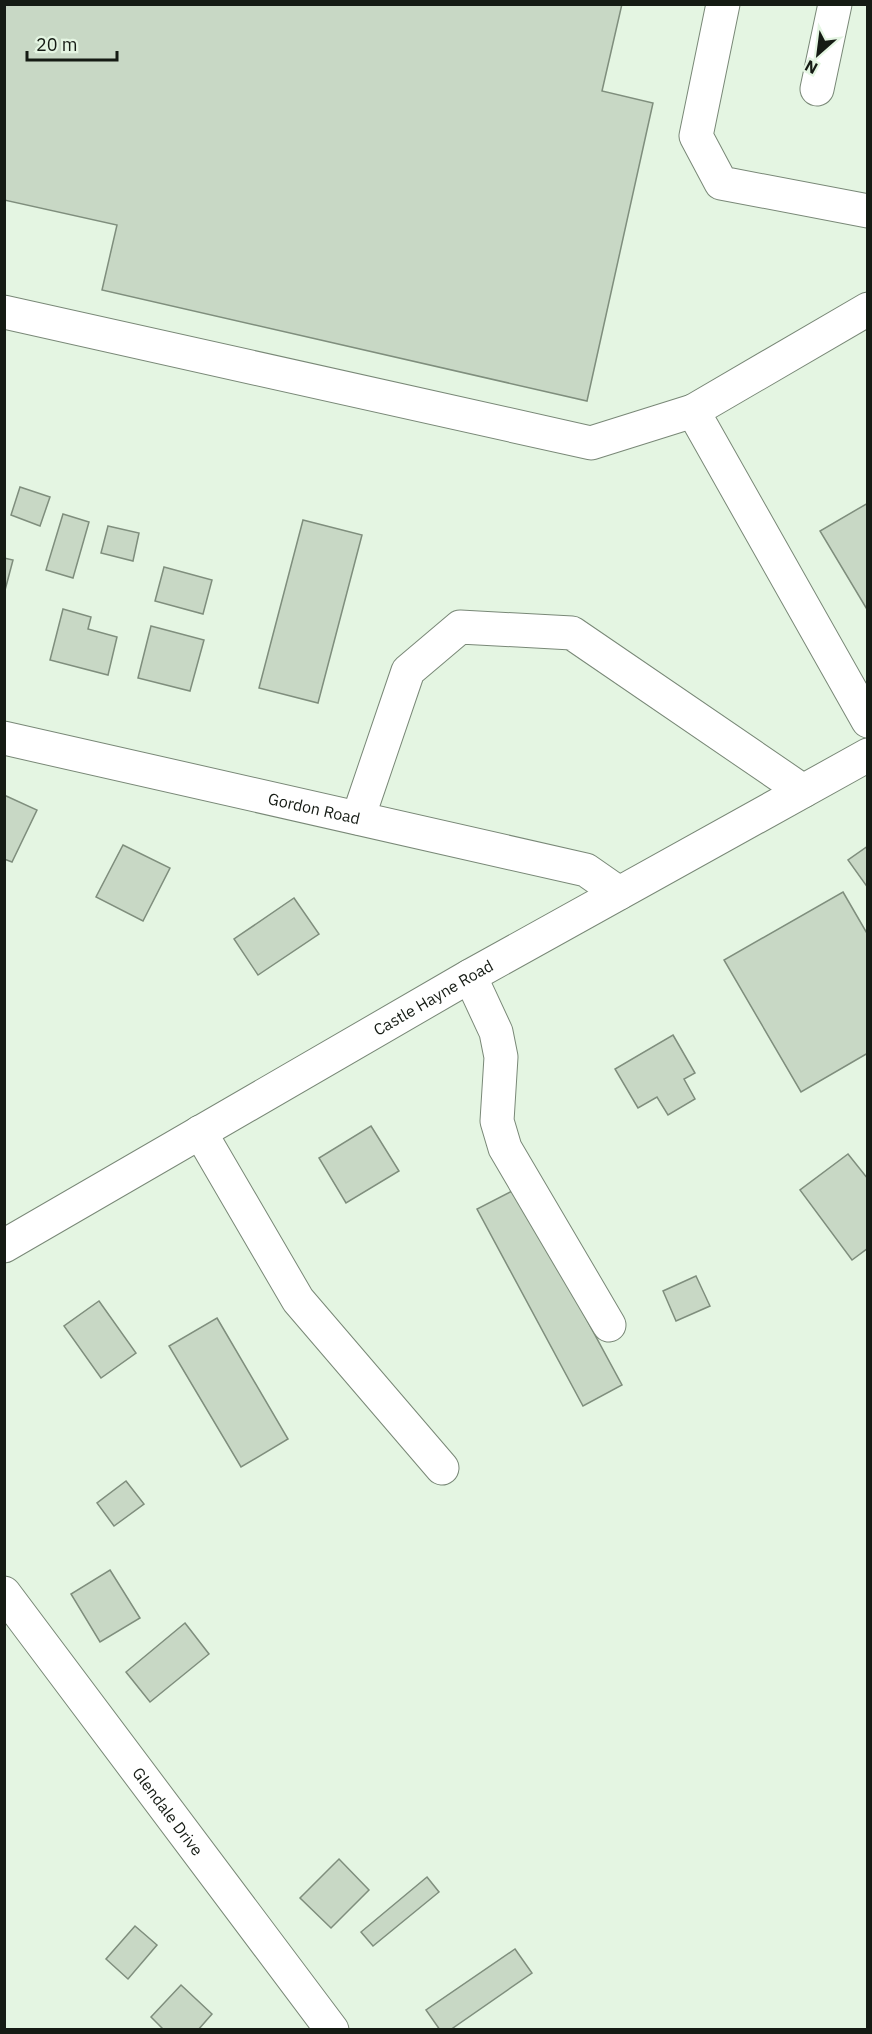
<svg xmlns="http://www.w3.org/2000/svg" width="872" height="2034" font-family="'IBM Plex Sans',sans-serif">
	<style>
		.building { fill: #c8d8c5; stroke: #7f8e7d; stroke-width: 1.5 }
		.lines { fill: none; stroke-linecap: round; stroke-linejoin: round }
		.minor-casing { stroke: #798877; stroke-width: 35 }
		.major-casing { stroke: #798877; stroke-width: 35 }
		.minor { stroke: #fff; stroke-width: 33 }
		.major { stroke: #fff; stroke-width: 33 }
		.labels { text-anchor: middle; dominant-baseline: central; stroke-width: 5; stroke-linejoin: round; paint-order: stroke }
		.street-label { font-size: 16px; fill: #151b14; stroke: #e4f5e2 }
	</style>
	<rect width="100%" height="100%" fill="#e4f5e2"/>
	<g class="building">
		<path d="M4 4H622L602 91 653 103 587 401 102 290 117 225 4 200Z"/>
		<path d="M20 487 50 497 40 526 11 515Z"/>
		<path d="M868 503V611L820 531Z"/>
		<path d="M63 514 89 522 73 578 46 570Z"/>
		<path d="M303 520 362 535 318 703 259 688Z"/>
		<path d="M108 526 139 533 133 561 101 553Z"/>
		<path d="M4 558 13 560 4 594Z"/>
		<path d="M164 567 212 580 203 614 155 601Z"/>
		<path d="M63 609 91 617 88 629 117 637 108 675 50 660Z"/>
		<path d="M151 626 204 640 190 691 138 678Z"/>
		<path d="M4 795 37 810 12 862 4 859Z"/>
		<path d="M123 845 170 868 143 921 96 897Z"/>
		<path d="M868 846V888L848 860Z"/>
		<path d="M843 892 868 935V1053L801 1092 724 960Z"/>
		<path d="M294 898 319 934 258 975 234 939Z"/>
		<path d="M673 1035 695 1073 684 1079 695 1099 668 1115 657 1097 638 1108 615 1069Z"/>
		<path d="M371 1126 399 1171 346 1203 319 1158Z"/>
		<path d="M848 1154 868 1179V1248L852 1260 800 1190Z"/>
		<path d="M516 1189 622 1385 583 1406 477 1209Z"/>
		<path d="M696 1276 710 1306 676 1321 663 1291Z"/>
		<path d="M99 1301 136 1353 101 1378 64 1326Z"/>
		<path d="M217 1318 288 1439 241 1467 169 1346Z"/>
		<path d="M126 1481 144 1504 114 1526 97 1503Z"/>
		<path d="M110 1570 140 1618 100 1642 71 1594Z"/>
		<path d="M185 1623 209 1654 150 1702 126 1672Z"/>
		<path d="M339 1859 369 1890 331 1928 300 1898Z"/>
		<path d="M427 1877 439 1892 373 1946 361 1932Z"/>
		<path d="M135 1926 157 1945 128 1979 106 1959Z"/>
		<path d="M515 1949 532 1973 450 2030H440L426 2010Z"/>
		<path d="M181 1985 212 2014 198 2030H164L151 2017Z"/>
	</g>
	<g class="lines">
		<defs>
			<g id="minor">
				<path d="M723 4 696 136 721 183 868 211"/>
				<path d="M817 89 835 4"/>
				<path d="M868 309 693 411 868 721"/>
				<path d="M4 312 591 443 693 411"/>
				<path id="s1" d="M4 738 586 870 619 893"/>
				<path d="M358 818 408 671 460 627 572 633 803 791"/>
				<path d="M470 976 496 1032 501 1057 497 1121 505 1148 609 1325"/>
				<path d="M200 1132 298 1300 442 1468"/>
				<path id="s2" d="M4 1593 332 2030"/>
			</g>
			<g id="major">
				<path id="s3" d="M4 1246 470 976 868 755"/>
			</g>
		</defs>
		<use href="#minor" class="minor-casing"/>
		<use href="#major" class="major-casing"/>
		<use href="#minor" class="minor"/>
		<use href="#major" class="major"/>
	</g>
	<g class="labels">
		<g class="street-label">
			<text stroke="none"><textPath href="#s1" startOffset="318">Gordon Road</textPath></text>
			<text stroke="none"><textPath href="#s3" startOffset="496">Castle Hayne Road</textPath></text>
			<text stroke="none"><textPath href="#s2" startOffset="273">Glendale Drive</textPath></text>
		</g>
	</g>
	<rect width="872" height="2034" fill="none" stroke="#151b14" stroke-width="12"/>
	<g transform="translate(818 54) rotate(208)" stroke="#e4f5e2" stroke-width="4.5" paint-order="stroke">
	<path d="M0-4.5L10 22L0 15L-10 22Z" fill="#151b14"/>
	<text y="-9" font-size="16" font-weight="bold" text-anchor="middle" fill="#151b14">N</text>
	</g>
	<path d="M27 51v9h90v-9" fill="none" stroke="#151b14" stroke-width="3"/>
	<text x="36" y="51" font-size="18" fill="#151b14" stroke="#e4f5e2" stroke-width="4.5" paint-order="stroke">20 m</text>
</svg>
